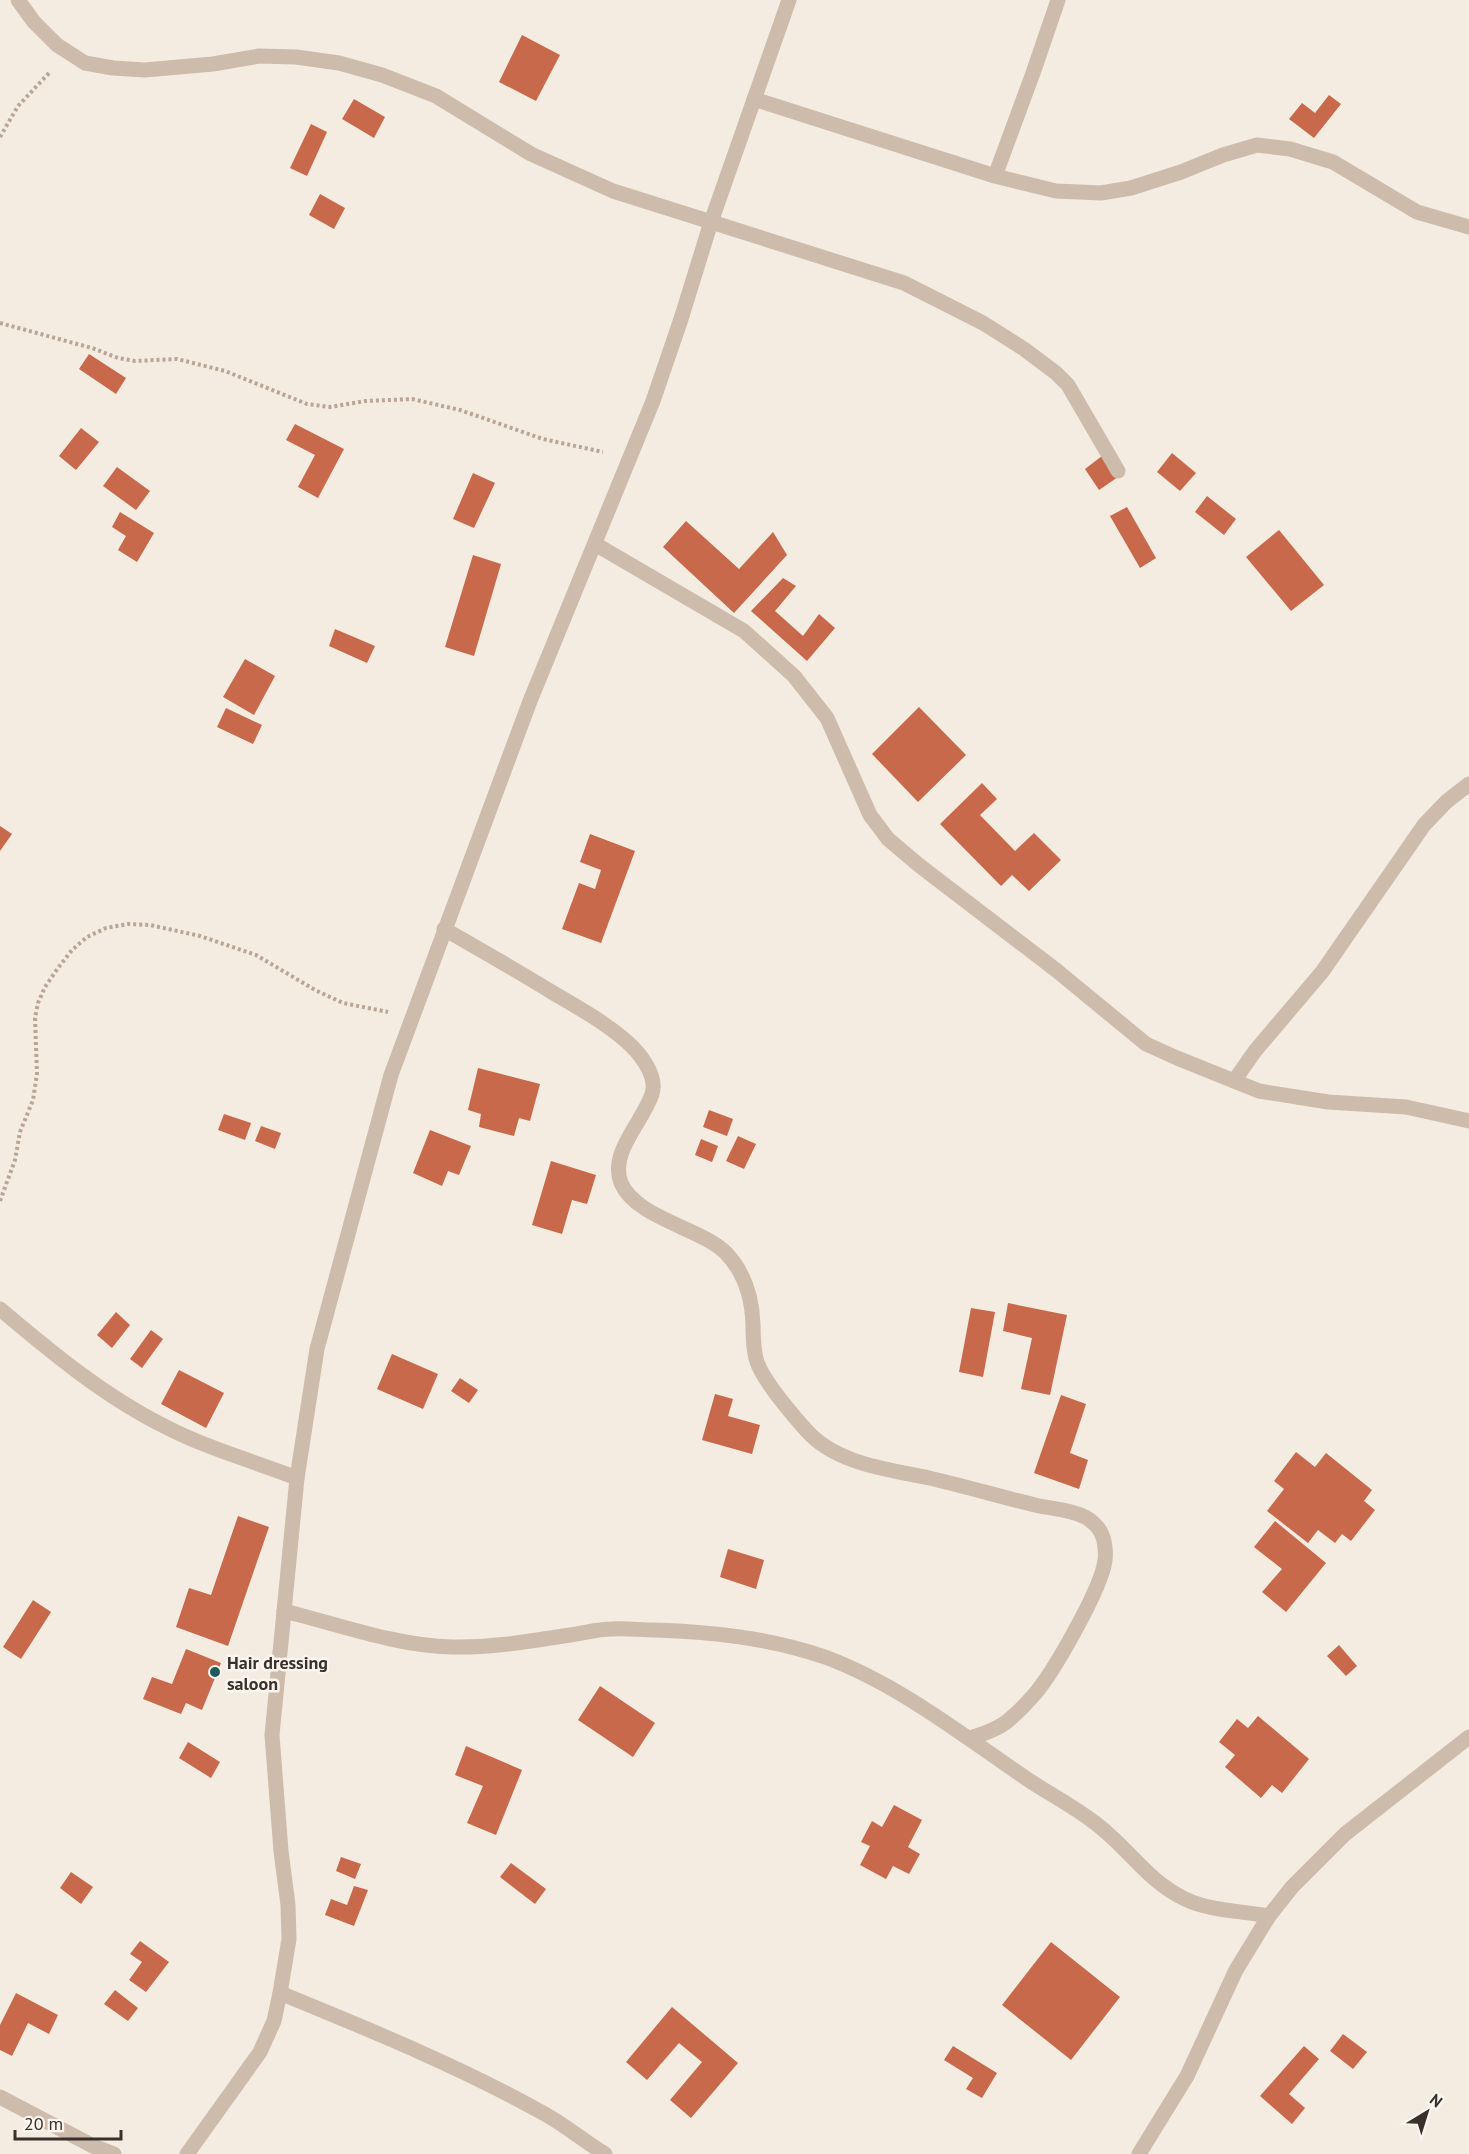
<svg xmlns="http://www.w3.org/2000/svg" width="1469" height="2154" font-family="'PT Sans',sans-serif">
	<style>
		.building { fill: #c8694b }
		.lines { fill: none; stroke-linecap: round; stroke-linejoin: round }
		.path { stroke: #b9a596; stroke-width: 4; stroke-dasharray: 3 3; stroke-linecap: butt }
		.minor { stroke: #cdbbac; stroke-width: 15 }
		.poi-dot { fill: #1f5a5e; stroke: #fbf5ee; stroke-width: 2 }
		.labels { text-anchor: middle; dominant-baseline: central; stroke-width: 5; stroke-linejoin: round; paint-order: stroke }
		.poi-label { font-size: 18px; font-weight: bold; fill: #3b302b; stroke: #fbf5ee; text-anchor: start }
	</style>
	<rect width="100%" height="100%" fill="#f4ebe1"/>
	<g class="building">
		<path d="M522 35 560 55 536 101 499 82Z"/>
		<path d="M1329 95 1341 104 1314 138 1289 119 1302 103 1315 113Z"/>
		<path d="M354 99 385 117 374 138 342 119Z"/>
		<path d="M311 124 327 132 307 176 290 168Z"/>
		<path d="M320 194 345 208 334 229 309 215Z"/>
		<path d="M89 354 126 378 116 394 79 369Z"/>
		<path d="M295 424 344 449 318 498 298 487 315 455 286 440Z"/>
		<path d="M81 428 99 442 76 470 59 456Z"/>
		<path d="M1172 453 1196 473 1180 491 1157 472Z"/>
		<path d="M1102 456 1118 477 1099 490 1085 469Z"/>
		<path d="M117 467 150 491 136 510 103 486Z"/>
		<path d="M473 473 495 483 474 528 453 519Z"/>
		<path d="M1207 496 1236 519 1224 535 1195 512Z"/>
		<path d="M1127 507 1156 558 1140 568 1110 516Z"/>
		<path d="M120 512 154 533 137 562 118 550 126 536 112 527Z"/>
		<path d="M686 521 739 569 773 532 787 555 734 613 663 547Z"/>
		<path d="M1279 530 1324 585 1291 611 1246 557Z"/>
		<path d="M473 555 501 564 474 656 445 647Z"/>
		<path d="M783 578 796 586 775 611 803 636 819 614 835 628 807 661 751 611Z"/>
		<path d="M335 629 375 646 367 663 329 646Z"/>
		<path d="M245 659 275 676 254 715 223 697Z"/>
		<path d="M919 707 966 755 918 802 872 754Z"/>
		<path d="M226 708 262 725 253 744 217 727Z"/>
		<path d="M982 783 997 799 980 815 1015 851 1034 833 1061 860 1029 891 1012 875 1001 886 940 824Z"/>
		<path d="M0 826 12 834 0 851Z"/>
		<path d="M590 834 635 851 601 943 562 929 579 883 595 889 601 870 580 862Z"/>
		<path d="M478 1068 540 1084 530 1121 519 1118 514 1136 479 1127 481 1114 468 1110Z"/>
		<path d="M709 1110 733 1119 727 1136 703 1127Z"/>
		<path d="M224 1114 251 1123 245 1140 218 1130Z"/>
		<path d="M261 1126 281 1133 275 1149 255 1141Z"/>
		<path d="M430 1130 471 1146 459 1175 448 1171 442 1186 413 1173Z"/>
		<path d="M738 1136 756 1144 744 1169 726 1161Z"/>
		<path d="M701 1139 718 1146 712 1162 695 1155Z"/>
		<path d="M551 1161 596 1175 587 1204 572 1200 562 1234 532 1225Z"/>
		<path d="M1008 1303 1067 1315 1050 1395 1021 1389 1032 1338 1003 1331Z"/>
		<path d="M971 1308 995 1312 983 1377 959 1372Z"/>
		<path d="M116 1312 130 1325 112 1348 97 1335Z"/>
		<path d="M151 1330 163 1339 142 1368 130 1359Z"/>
		<path d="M392 1354 438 1374 423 1409 377 1389Z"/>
		<path d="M179 1370 224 1393 206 1428 161 1404Z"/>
		<path d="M460 1378 478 1390 469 1403 451 1391Z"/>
		<path d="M715 1394 733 1399 728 1416 760 1425 752 1454 702 1440Z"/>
		<path d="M1061 1395 1086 1404 1070 1453 1088 1460 1079 1489 1034 1473Z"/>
		<path d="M1296 1452 1315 1467 1326 1453 1372 1490 1364 1501 1375 1510 1351 1541 1342 1534 1335 1543 1318 1530 1308 1543 1267 1511 1284 1489 1274 1481Z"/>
		<path d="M238 1516 269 1527 228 1646 176 1627 189 1588 211 1595Z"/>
		<path d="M1275 1521 1326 1563 1286 1612 1262 1592 1282 1569 1254 1547Z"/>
		<path d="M728 1549 764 1560 756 1589 720 1577Z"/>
		<path d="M33 1600 51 1612 21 1659 3 1647Z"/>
		<path d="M1339 1645 1357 1666 1346 1676 1327 1656Z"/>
		<path d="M186 1649 221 1663 202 1710 186 1703 181 1714 143 1699 152 1677 172 1684Z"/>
		<path d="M600 1686 655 1723 633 1757 578 1720Z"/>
		<path d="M1258 1716 1309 1759 1282 1793 1272 1785 1261 1798 1225 1767 1235 1755 1219 1742 1237 1719 1248 1728Z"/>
		<path d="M188 1742 220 1762 211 1778 179 1758Z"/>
		<path d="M466 1746 522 1770 496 1835 467 1823 483 1786 455 1775Z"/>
		<path d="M894 1805 922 1820 908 1847 920 1854 909 1874 893 1866 886 1879 860 1865 870 1846 861 1842 872 1821 882 1827Z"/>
		<path d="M341 1857 361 1864 355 1879 336 1871Z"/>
		<path d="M511 1863 546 1889 535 1904 500 1877Z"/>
		<path d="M71 1872 93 1887 81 1904 60 1888Z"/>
		<path d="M354 1886 368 1890 354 1926 325 1915 331 1899 347 1905Z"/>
		<path d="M140 1941 169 1962 146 1992 129 1980 142 1962 130 1954Z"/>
		<path d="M1051 1942 1120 1997 1071 2060 1002 2005Z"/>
		<path d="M115 1990 138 2008 128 2021 104 2004Z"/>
		<path d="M16 1993 58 2015 49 2034 28 2023 12 2056 0 2050V2025Z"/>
		<path d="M672 2007 738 2063 691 2118 670 2100 702 2062 679 2043 647 2080 626 2062Z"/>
		<path d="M1343 2034 1367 2052 1353 2069 1330 2051Z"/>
		<path d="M953 2046 997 2073 982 2098 966 2089 973 2078 944 2060Z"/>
		<path d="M1304 2046 1319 2059 1289 2094 1305 2108 1292 2124 1260 2096Z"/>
	</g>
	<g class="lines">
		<g class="path">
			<path d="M0 137 18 106 50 72"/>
			<path d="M0 323 92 348 118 358 135 361 177 359 225 371 307 404 330 407 366 401 412 399 460 410 543 439 603 452"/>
			<path d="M0 1201 15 1160 20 1132 33 1100 37 1074 35 1018 38 1003 45 987 58 968 72 950 87 937 106 928 128 924 150 925 200 936 256 955 315 990 343 1003 388 1012"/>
		</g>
		<g class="minor">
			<path d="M18 0 34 22 57 45 85 63 113 68 145 70 213 64 259 56 296 57 339 63 382 75 436 96 531 154 613 191 904 283 983 323 1024 349 1056 373 1068 385 1118 471"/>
			<path d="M754 99 995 176 1056 191 1101 193 1131 188 1181 172 1223 155 1257 145 1290 149 1333 162 1417 212 1469 227"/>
			<path d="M995 176 1033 73 1058 0"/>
			<path d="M595 544 744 631 794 676 827 718 870 815 888 839 920 866 1056 970 1146 1044 1177 1058 1259 1091 1328 1102 1406 1107 1469 1121"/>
			<path d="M444 929C481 950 519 972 555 994 579 1008 604 1022 625 1040 639 1052 658 1075 652 1094 643 1122 609 1152 621 1183 636 1218 701 1228 726 1253 745 1273 752 1297 753 1324 753 1336 753 1350 757 1362 764 1382 791 1413 806 1430 836 1464 887 1469 929 1478 965 1486 1000 1497 1035 1505 1052 1509 1070 1509 1085 1517 1091 1520 1100 1528 1102 1535 1105 1541 1106 1554 1105 1560 1102 1588 1052 1675 1033 1696 1026 1704 1018 1712 1010 1719 999 1729 984 1734 970 1738"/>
			<path d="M1234 1081 1255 1051 1322 972 1424 825 1446 802 1469 784"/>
			<path d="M0 1309C51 1352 104 1396 164 1426 206 1448 253 1461 297 1478"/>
			<path d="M284 1611C337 1624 397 1646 452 1647 492 1648 530 1641 570 1635 584 1633 598 1629 612 1629 626 1628 641 1630 655 1630 713 1632 770 1638 825 1657 898 1684 964 1736 1027 1779 1048 1793 1071 1805 1091 1820 1126 1844 1145 1880 1185 1899 1210 1911 1241 1911 1269 1916"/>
			<path d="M280 1993C370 2030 459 2066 543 2113 565 2125 584 2141 605 2154"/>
			<path d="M0 2097 93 2146 114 2154"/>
			<path d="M187 2154 260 2052 274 2021 280 1993 289 1939 288 1905 281 1851 272 1735 297 1478 317 1349 391 1075 530 701 653 401 681 319 711 222 789 0"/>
			<path d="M1139 2154 1187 2076 1236 1970 1269 1916 1292 1887 1345 1834 1469 1737"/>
		</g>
	</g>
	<circle class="poi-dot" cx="215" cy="1672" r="6"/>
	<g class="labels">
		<g class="poi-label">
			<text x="227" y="1662">Hair dressing<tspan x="227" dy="21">saloon</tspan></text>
		</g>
	</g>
	<g transform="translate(1427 2112) rotate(38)" stroke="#fbf5ee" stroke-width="4.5" paint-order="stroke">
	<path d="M0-4.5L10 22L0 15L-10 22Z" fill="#3b302b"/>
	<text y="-9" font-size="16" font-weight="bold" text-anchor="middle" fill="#3b302b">N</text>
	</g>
	<path d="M15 2130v9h106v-9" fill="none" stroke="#3b302b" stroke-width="3"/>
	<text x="24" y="2130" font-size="18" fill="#3b302b" stroke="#fbf5ee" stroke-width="4.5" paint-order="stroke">20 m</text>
</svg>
